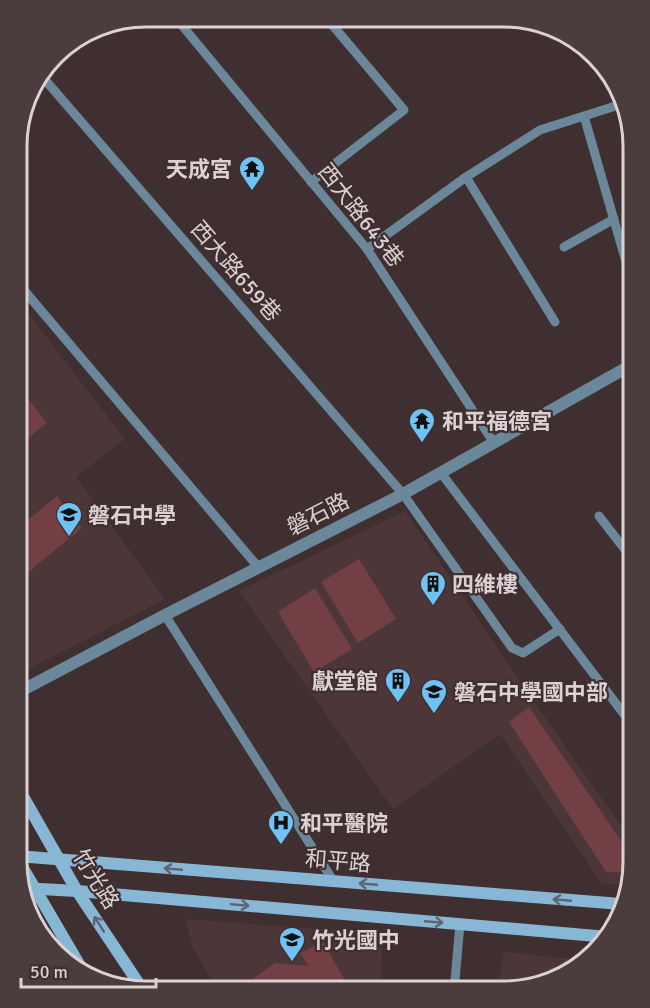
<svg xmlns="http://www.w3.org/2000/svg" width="650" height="1008" font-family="Signika,'Noto Sans TC',sans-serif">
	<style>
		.built { fill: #4d3638 }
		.pitch { fill: #723f45 }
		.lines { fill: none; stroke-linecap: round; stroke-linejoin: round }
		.lane { stroke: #6b889b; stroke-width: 9 }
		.street { stroke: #6b889b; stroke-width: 12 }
		.secondary { stroke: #88b7d5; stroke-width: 12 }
		.oneway { stroke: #5c6573 }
		.labels { text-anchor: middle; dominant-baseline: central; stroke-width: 4.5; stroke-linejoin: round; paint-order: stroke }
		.poi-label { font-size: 22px; font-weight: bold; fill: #dbd1d2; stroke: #3f2f31; text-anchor: start }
		.street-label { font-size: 22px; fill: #dbd1d2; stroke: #3f2f31 }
		.rim { fill: none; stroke: #dbd1d2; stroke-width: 3 }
	</style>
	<rect width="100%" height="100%" fill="#3f2f31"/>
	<g class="built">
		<path d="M17 299 125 439 76 477 165 599 17 675Z"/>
		<path d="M405 511 530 696 633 843V871L628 885 602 884 500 734 393 809 239 591Z"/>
		<path d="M185 919 382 934 381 979 387 991H218L193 948Z"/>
		<path d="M503 952 581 960 554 981 504 991H498Z"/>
	</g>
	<g class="pitch">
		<path d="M22 391 47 423 17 447V395Z"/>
		<path d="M57 496 82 528 17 581V529Z"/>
		<path d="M359 559 396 619 358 643 321 582Z"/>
		<path d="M315 588 352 649 314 672 278 612Z"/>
		<path d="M529 707 633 858 632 873 606 872 509 722Z"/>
		<path d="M323 942 351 991H307L313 986C297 977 284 983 269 989L268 991H244L250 981 275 963 309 966 300 953Z"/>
	</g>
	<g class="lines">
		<g class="lane">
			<path d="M180 23 367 249 494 443"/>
			<path d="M40 74 403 494 512 648 523 653 560 629"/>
			<path d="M584 116 633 286"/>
			<path d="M466 177 555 322"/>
			<path d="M311 182 404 110 329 21"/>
			<path d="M564 247 614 219"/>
			<path d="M367 249 466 177 540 130 625 103"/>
			<path d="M17 282 259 568"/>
			<path d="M441 473 633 726"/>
			<path d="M599 516 633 560"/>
			<path d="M165 615 334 882"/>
			<path d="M454 991 460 924"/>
		</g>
		<path class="street" d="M17 693 165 615 403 494 633 364"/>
		<g class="secondary">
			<path d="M56 55 68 44"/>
			<path d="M17 786 77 891 143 990"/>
			<path d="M17 856 621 904"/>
			<path d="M17 858 83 971"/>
			<path d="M22 888 77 891 608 937"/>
		</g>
	</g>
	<defs><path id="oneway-shaft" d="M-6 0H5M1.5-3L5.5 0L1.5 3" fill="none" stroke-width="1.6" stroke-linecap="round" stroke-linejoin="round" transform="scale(1.5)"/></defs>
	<g class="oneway">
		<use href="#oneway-shaft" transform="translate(173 869) rotate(-175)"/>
		<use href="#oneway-shaft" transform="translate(368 884) rotate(-175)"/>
		<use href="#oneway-shaft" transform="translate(562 900) rotate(-175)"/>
		<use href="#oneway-shaft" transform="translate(240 905) rotate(5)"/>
		<use href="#oneway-shaft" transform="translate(434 922) rotate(5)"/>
		<use href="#oneway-shaft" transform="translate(99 924) rotate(-123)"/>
	</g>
	<defs>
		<symbol id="temple-pin" viewBox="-11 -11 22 30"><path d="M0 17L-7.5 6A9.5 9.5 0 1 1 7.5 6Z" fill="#6fc2f4" stroke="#3f2f31"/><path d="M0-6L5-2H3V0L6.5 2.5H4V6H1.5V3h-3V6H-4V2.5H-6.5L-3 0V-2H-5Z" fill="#111"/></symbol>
		<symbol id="school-pin" viewBox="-11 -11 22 30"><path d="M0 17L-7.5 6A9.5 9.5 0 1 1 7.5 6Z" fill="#6fc2f4" stroke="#3f2f31"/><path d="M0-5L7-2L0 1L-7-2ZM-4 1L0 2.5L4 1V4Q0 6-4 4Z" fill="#111"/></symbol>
		<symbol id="building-pin" viewBox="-11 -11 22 30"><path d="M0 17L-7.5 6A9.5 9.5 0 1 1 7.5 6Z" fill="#6fc2f4" stroke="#3f2f31"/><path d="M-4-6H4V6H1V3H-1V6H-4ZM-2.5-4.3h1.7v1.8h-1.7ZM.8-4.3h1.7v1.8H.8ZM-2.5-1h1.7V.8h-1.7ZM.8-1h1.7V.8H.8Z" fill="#111"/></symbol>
		<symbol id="hospital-pin" viewBox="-11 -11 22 30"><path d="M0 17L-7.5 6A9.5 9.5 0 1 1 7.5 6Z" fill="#6fc2f4" stroke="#3f2f31"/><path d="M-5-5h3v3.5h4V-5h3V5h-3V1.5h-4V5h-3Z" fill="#111"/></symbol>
	</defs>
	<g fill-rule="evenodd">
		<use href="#temple-pin" x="237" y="154" width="30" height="40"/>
		<use href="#temple-pin" x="407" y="406" width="30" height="40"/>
		<use href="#school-pin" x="54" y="500" width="30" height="40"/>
		<use href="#building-pin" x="418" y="569" width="30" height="40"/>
		<use href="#building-pin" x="383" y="666" width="30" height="40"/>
		<use href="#school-pin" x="419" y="677" width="30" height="40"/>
		<use href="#hospital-pin" x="266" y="808" width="30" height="40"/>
		<use href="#school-pin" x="277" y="925" width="30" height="40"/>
	</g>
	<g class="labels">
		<g class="poi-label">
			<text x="232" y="169" text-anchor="end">天成宮</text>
			<text x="442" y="421">和平福德宮</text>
			<text x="88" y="515">磐石中學</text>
			<text x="452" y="584">四維樓</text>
			<text x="378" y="681" text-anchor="end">獻堂館</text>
			<text x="454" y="692">磐石中學國中部</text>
			<text x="300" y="823">和平醫院</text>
			<text x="312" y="940">竹光國中</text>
		</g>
		<g class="street-label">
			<text transform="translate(361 215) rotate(52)">西大路643巷</text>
			<text transform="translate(236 271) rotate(49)">西大路659巷</text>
			<text transform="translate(318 514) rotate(-27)">磐石路</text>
			<text transform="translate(338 861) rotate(5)">和平路</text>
			<text transform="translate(96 879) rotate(58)">竹光路</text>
		</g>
	</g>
	<path d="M0 0H650V1008H0ZM146 27H504A119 119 0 0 1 623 146V862A119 119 0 0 1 504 981H146A119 119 0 0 1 27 862V146A119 119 0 0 1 146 27Z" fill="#4b3c3e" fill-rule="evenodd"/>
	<path class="rim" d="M146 27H504A119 119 0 0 1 623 146V862A119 119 0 0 1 504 981H146A119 119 0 0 1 27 862V146A119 119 0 0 1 146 27Z"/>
	<path d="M21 978v9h135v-9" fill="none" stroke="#dbd1d2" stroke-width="3"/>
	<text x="30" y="978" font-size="18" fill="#dbd1d2" stroke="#3f2f31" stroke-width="4.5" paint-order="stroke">50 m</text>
</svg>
